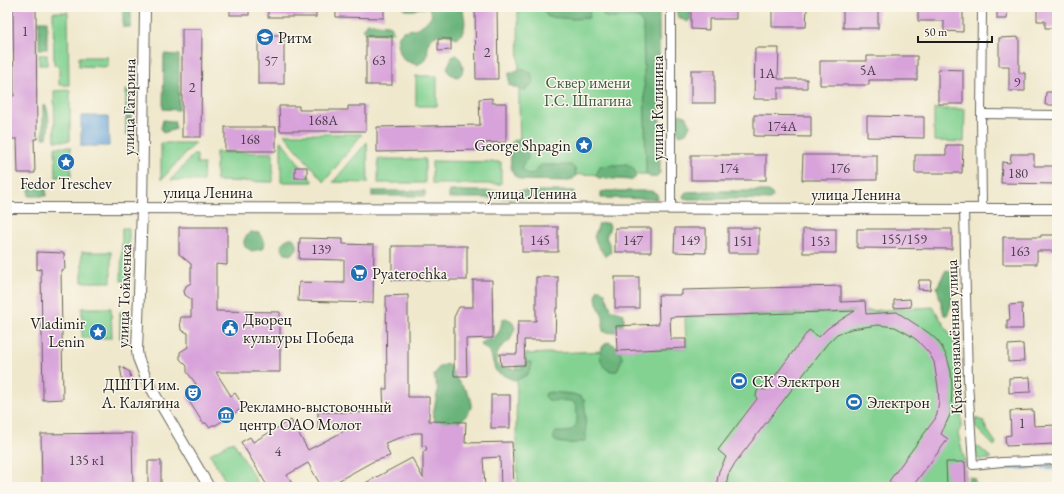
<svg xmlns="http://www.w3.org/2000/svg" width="1064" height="494" font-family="'EB Garamond',serif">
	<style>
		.green { fill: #83d292; stroke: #507757 }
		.forest { fill: #6ab47c; stroke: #43684c }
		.water { fill: #66a4d8; stroke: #41607a }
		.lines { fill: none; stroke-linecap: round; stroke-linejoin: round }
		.stream { stroke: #66a4d8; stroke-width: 3 }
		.building { fill: #d8a3da }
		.minor-casing { stroke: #66635a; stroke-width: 10 }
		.tertiary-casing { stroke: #66635a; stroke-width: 12 }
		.minor { stroke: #fff; stroke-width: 8 }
		.tertiary { stroke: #fff; stroke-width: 10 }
		.labels { text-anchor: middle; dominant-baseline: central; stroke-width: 3; stroke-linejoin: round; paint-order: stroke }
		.number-label { font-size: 14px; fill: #4b3e4c }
		.poi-label { font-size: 16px; fill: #1c1c1c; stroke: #fbf7ec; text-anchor: start }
		.park-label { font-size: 16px; fill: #405c45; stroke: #fbf7ec }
		.street-label { font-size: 16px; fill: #1c1c1c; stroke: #fbf7ec }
	</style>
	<rect width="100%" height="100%" fill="#fbf7ec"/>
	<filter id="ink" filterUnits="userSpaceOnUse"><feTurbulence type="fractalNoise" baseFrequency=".025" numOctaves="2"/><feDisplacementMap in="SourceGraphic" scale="8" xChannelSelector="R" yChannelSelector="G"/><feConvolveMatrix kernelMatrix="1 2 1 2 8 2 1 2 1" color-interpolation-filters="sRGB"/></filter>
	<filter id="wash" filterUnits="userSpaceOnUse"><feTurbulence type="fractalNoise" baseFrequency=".012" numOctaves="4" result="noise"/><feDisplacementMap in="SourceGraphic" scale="16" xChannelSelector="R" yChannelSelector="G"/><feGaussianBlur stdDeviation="0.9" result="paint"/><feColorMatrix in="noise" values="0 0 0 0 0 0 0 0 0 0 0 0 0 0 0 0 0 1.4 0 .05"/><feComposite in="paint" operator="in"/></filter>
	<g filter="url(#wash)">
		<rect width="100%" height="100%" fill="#efe8cc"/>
		<g class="green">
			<path d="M656 7 657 174 520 175 518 8Z"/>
			<path d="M53 12H68L69 85H59V65H54Z"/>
			<rect x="39" y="55" width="8" height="10"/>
			<path d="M79 57H108V67L79 66Z"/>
			<rect x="416" y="76" width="21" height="30"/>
			<path d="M70 90V141H55L54 91Z"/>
			<path d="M934 109H965L964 142 934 141Z"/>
			<path d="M284 134H362L324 182Z"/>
			<path d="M281 140 313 182H281Z"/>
			<path d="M367 142 368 183 333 182Z"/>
			<path d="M161 143H195L161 180Z"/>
			<path d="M55 147H70L71 156 64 158V162L71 165V177H56Z"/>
			<path d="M216 152 273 153V182L216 181Z"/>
			<path d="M193 155H197V164H204L203 181 171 180Z"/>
			<rect x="378" y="159" width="47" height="24"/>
			<path d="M432 161 501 162V184H432Z"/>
			<path d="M122 228H129V281H121Z"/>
			<rect x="82" y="252" width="29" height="30"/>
			<path d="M933 307 960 351V398L962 425 958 433 965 462 966 487H518L516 439 517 365H525V354L686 348 685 317 866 311Z"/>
			<path d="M111 308 112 338H82V308Z"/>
			<path d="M975 418 983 421 987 430 996 443 994 446 975 427Z"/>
			<path d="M233 441 260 487H229L210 454Z"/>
			<path d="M975 446 980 448 990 457V459L981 460 977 458Z"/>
		</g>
		<g class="forest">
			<path d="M403 7H462C465 18 468 31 457 38 446 33 432 31 428 45 427 50 429 56 425 60 423 62 419 64 417 65L404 60 400 53 397 38 403 31C418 29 423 27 432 15L429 8H419L414 10H405Z"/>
			<path d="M543 7H590L589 18 574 19 548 17 542 8Z"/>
			<path d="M604 7H655L659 13 660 173 656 177C650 178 648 177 646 172L643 25 639 18H608L604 16 602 11Z"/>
			<path d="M675 7H689L691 19 687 22 678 17Z"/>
			<rect x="123" y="8" width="8" height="19"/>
			<path d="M7 19 9 21 7 66Z"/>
			<rect x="39" y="21" width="8" height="28"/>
			<path d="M367 23 388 25 392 27 393 32 388 34 367 33 365 32 363 29 365 25Z"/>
			<path d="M164 54 179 55V110L163 109Z"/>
			<path d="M457 55C463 61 467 75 456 77L449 73 447 68 452 57Z"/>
			<path d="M521 69 531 73 534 82 524 91 509 85V73Z"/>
			<rect x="126" y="90" width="5" height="44"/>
			<path d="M43 105 46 106C50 116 49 128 47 138H43Z"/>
			<path d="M679 114 686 116 690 125 686 133 680 135 675 129 674 122Z"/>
			<path d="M163 120 174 121 176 129 163 133 161 128Z"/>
			<path d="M519 139 523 140 527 144 528 159 524 162 522 167C524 172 529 178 534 173 537 170 537 168 541 165H571L575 169 576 176 573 179 569 181 522 180C507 175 511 158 511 144L514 140Z"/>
			<path d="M627 164 634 169 636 177 632 180 599 178 596 176 600 166Z"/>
			<path d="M29 185H47L46 196H29Z"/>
			<rect x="372" y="191" width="53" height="5"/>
			<rect x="449" y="191" width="125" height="7"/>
			<path d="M606 191H651L657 194 658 199 601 198V192Z"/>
			<path d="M708 191H769L772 194 773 197 770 200 744 199H689L684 198 683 196 686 192Z"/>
			<path d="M606 223 609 224 610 227 606 237 610 246 611 252 605 256 598 246 594 237 599 224Z"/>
			<path d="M250 232 260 233 265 242 262 249 252 251 245 247C242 240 246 236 250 232Z"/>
			<path d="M289 238H293L297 244V249L290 255C285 254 283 252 281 246L284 241Z"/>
			<path d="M946 270 953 273C953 286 954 303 947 315H944L937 287Z"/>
			<path d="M600 289 605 293 611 309 623 314C628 326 614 337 603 331 602 327 604 323 603 318 600 306 594 305 597 290Z"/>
			<rect x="120" y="312" width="8" height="26"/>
			<path d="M506 318 512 321 515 328 510 340 500 348 497 355V364L499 367 506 368 516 369 523 368 526 366 527 362H531L532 365 528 374 519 379 513 380 497 372 495 369 490 352 482 346 481 343C486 337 495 339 499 332 501 328 501 323 503 319Z"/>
			<path d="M608 342C615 344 622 351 622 359 621 362 618 368 617 371 599 374 595 348 608 342Z"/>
			<path d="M447 364C452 368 453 374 457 380 461 385 467 390 470 397 475 406 467 418 458 422 452 425 442 424 436 424L433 414 438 390 434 376 439 367Z"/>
			<path d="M550 392 573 394 581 397 584 400 585 408 586 440C579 444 561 445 554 440V435L556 432C561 432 568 433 572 430 580 424 577 410 574 402 565 399 557 402 548 400L545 396 546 393Z"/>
			<path d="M969 477 974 478 977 487H967Z"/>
		</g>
		<path class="water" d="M81 116H108L109 146H81Z"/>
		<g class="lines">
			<path class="stream" d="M987 469 1057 467"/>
		</g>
		<g id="blocks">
			<g class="building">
				<path d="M13 7H36L37 139H34L35 173H18L17 139H7V96H14Z"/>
				<rect x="230" y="7" width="19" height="8"/>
				<rect x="268" y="7" width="48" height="10"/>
				<path d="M336 7H384V18L336 17Z"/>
				<path d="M475 7H497L498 79H476Z"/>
				<path d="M691 7H736V19H709V30L691 29Z"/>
				<path d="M772 7H807L806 27H772Z"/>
				<rect x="843" y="7" width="35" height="21"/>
				<path d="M918 7H963V32L944 31V21H918Z"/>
				<path d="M997 7H1008L1007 19H997Z"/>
				<path d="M1037 7H1057L1056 28H1045V21H1037Z"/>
				<path d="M182 29H202L201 137H182Z"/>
				<rect x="258" y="35" width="26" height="49"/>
				<rect x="366" y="36" width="26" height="49"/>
				<path d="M1019 37V73H1025V91H1009V66H999V38Z"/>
				<path d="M438 39H451V50L438 51Z"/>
				<path d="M755 48H779L778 79H807V88H778V99H754Z"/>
				<path d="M867 56H917V80H869V85H820V61H867Z"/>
				<path d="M938 69 963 70V104H938Z"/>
				<rect x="691" y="70" width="24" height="33"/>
				<path d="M1046 92H1057V105H1045Z"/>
				<path d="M492 98V103H506V142L483 143V150L377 152V127L480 125 479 99Z"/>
				<path d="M279 106H299V110H348V106H366V131H280Z"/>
				<path d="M754 115 811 116V137L754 136Z"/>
				<path d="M867 116 924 117V138L867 137Z"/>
				<rect x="225" y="127" width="51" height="24"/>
				<path d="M946 145H963L962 173H915V155H946Z"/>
				<path d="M1011 154H1034V166H1057V184L1001 183 1002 162 1010 163Z"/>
				<rect x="691" y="155" width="75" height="25"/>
				<path d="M803 155H877V180H802Z"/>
				<rect x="295" y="167" width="12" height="11"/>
				<path d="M179 227H227V265L216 264V311L280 312V372H216L231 396 235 393 244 407 216 425H213L209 427 206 423H203L187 398 191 387 196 384 187 372V366L180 359V352L188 347V333L181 330 180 321 181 317H191V299L185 295 184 291 186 286 191 283V264L179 254Z"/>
				<rect x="522" y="227" width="36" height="25"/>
				<rect x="615" y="228" width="36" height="24"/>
				<path d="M675 228H706V253L674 252Z"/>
				<rect x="728" y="228" width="31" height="25"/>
				<rect x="803" y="229" width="33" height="24"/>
				<path d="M857 229H952V249L857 248Z"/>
				<path d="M1041 235H1057V251H1037V264H1003V237H1041Z"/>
				<path d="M300 238 343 239V244L374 245 373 303 298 301 299 282 344 283V260L299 259Z"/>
				<rect x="392" y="246" width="75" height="34"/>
				<path d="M37 252 64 253 65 269 61 270 63 399 43 400 41 269 37 270Z"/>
				<path d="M536 277H558V308H556L555 340H524L525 365 501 366 500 354H517L518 321H536Z"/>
				<rect x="615" y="277" width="24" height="31"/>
				<path d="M473 280H492L493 338 466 339 467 376H454V317L459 307H473Z"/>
				<path d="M919 280H931L930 290 918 289Z"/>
				<path d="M841 286V302L865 301 866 314 897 312 929 333 937 340 942 347 947 357 951 372 952 386 951 413 941 434 948 439 912 487H898L889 481 935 419 937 414 939 401 938 387 934 362 929 353 917 340 908 334 895 327 878 325 851 329 837 334 827 344 735 463 728 475 726 487H716L719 471 726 457 718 450 757 399 756 396 757 391 760 389 766 390V379L768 377 775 376 809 330 819 337 828 328 855 311 670 317 671 339H686V348L617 351 616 326 659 324 658 295H682V290Z"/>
				<path d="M408 295V397H429V421L466 422 465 443 512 442 514 487H501L500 457 483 458 485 487H358L412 458 423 478V452L427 449 425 445 422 446V433H414L385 443 390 456 372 462 327 487 326 484 321 486 308 463 287 475 294 487H268L241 442 250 437 253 442 291 420 308 450 348 429H318V412L384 413 383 389H387L386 296Z"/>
				<path d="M910 299 911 307 894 308V300Z"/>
				<path d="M1022 304 1023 329H1007V320H1010L1009 305Z"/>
				<path d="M1023 344 1024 361 1008 362V345Z"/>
				<path d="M120 366 130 372 131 383 123 384Z"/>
				<path d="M1030 377 1031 392 1009 393V378Z"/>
				<rect x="491" y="395" width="19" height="33"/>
				<path d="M1033 410 1034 426 1057 425 1056 444 1006 446 1005 436 1011 435 1010 411Z"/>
				<path d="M132 433 133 487H42L41 434Z"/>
				<rect x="148" y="461" width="13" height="26"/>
				<path d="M946 462H965L966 487H947Z"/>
			</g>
		</g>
	</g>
	<g filter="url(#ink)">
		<use href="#blocks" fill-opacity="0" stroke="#66635a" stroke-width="1"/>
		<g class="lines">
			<defs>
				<g id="minor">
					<path d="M982 7 981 114 982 209"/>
					<path d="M981 114 1057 115"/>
					<path d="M671 208V7"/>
					<path d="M964 209 968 381 973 465 1002 462 1057 460"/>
				</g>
				<g id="tertiary">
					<path d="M145 7 142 208 137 351 138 358 147 381 209 487"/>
					<path d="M7 208 1057 209"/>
				</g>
			</defs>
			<use href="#minor" class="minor-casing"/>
			<use href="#tertiary" class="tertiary-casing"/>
			<use href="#minor" class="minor"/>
			<use href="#tertiary" class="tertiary"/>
		</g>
	</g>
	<defs>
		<symbol id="university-disc" viewBox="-11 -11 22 22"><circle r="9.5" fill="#1f6fb2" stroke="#fbf7ec"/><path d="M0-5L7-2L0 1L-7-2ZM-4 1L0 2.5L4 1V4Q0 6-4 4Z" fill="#fff"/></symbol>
		<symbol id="sight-disc" viewBox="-11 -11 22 22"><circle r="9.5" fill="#1f6fb2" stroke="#fbf7ec"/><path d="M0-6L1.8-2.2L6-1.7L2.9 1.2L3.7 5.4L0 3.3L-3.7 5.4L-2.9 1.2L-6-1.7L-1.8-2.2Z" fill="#fff"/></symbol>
		<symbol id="supermarket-disc" viewBox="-11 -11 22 22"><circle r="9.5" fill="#1f6fb2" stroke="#fbf7ec"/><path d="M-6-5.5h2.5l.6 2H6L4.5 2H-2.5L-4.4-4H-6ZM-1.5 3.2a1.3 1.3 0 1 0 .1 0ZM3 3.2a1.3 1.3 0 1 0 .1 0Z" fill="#fff"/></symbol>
		<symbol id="civic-disc" viewBox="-11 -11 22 22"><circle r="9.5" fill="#1f6fb2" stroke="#fbf7ec"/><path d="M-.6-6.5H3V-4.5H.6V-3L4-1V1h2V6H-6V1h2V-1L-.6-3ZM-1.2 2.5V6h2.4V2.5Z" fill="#fff"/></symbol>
		<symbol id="stadium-disc" viewBox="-11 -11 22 22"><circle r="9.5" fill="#1f6fb2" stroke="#fbf7ec"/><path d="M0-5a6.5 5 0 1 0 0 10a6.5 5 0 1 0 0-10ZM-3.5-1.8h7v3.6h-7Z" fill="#fff"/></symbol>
		<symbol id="theatre-disc" viewBox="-11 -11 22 22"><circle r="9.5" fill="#1f6fb2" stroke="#fbf7ec"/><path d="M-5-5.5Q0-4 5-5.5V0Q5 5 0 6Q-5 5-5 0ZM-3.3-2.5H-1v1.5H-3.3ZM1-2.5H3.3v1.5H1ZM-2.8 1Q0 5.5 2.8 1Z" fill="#fff"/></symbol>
		<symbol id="museum-disc" viewBox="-11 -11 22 22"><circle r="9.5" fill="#1f6fb2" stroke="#fbf7ec"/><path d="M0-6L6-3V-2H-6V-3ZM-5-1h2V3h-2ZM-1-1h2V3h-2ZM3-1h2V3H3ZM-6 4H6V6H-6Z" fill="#fff"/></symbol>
	</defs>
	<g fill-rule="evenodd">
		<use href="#university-disc" x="255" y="27" width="20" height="20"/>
		<use href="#sight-disc" x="574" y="135" width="20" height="20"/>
		<use href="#sight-disc" x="56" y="152" width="20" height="20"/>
		<use href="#supermarket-disc" x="349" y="263" width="20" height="20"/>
		<use href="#civic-disc" x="220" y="318" width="20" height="20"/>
		<use href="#sight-disc" x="88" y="322" width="20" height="20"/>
		<use href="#stadium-disc" x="729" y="371" width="20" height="20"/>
		<use href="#theatre-disc" x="183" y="383" width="20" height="20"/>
		<use href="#stadium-disc" x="844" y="392" width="20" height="20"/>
		<use href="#museum-disc" x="216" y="405" width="20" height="20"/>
	</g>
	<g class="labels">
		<g class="number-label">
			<text x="25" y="31">1</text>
			<text x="487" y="52">2</text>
			<text x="379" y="60">63</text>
			<text x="271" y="61">57</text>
			<text x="868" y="70">5А</text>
			<text x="767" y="73">1А</text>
			<text x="1017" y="82">9</text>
			<text x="192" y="87">2</text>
			<text x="323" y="120">168А</text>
			<text x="782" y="126">174А</text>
			<text x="250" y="139">168</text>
			<text x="729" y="168">174</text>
			<text x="840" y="168">176</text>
			<text x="1018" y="173">180</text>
			<text x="904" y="239">155/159</text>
			<text x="540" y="240">145</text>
			<text x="633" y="240">147</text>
			<text x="690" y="240">149</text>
			<text x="743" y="241">151</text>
			<text x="820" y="241">153</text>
			<text x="321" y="249">139</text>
			<text x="1020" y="251">163</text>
			<text x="1022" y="423">1</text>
			<text x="278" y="451">4</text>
			<text x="87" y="460">135 к1</text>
		</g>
		<g class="poi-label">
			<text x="278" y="37">Ритм</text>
			<text x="571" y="145" text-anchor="end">George Shpagin</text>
			<text x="66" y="183" text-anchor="middle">Fedor Treschev</text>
			<text x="372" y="273">Pyaterochka</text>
			<text x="243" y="319">Дворец<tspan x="243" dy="18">культуры Победа</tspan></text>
			<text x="85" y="323" text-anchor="end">Vladimir<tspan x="85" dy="18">Lenin</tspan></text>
			<text x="752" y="381">СК Электрон</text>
			<text x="180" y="384" text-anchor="end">ДШТИ им.<tspan x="180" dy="18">А. Калягина</tspan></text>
			<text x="867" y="402">Электрон</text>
			<text x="239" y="406">Рекламно-выстовочный<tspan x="239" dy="18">центр ОАО Молот</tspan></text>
		</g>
		<g class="park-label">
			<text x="588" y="82">Сквер имени<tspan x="588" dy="18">Г.С. Шпагина</tspan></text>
		</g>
		<g class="street-label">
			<text transform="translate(129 107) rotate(-89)">улица Гагарина</text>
			<text transform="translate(657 108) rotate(-90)">улица Калинина</text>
			<text x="208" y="192">улица Ленина</text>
			<text x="532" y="193">улица Ленина</text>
			<text x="856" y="194">улица Ленина</text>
			<text transform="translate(124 296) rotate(-88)">улица Тойменка</text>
			<text transform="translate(954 337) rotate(-92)">Краснознамённая улица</text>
		</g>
	</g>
	<rect width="1064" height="494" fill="none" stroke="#fbf7ec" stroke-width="24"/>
	<path d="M918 36v6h74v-6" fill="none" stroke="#1c1c1c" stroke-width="2"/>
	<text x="924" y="36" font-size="12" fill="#1c1c1c" stroke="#fbf7ec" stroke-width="3" paint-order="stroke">50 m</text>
</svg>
